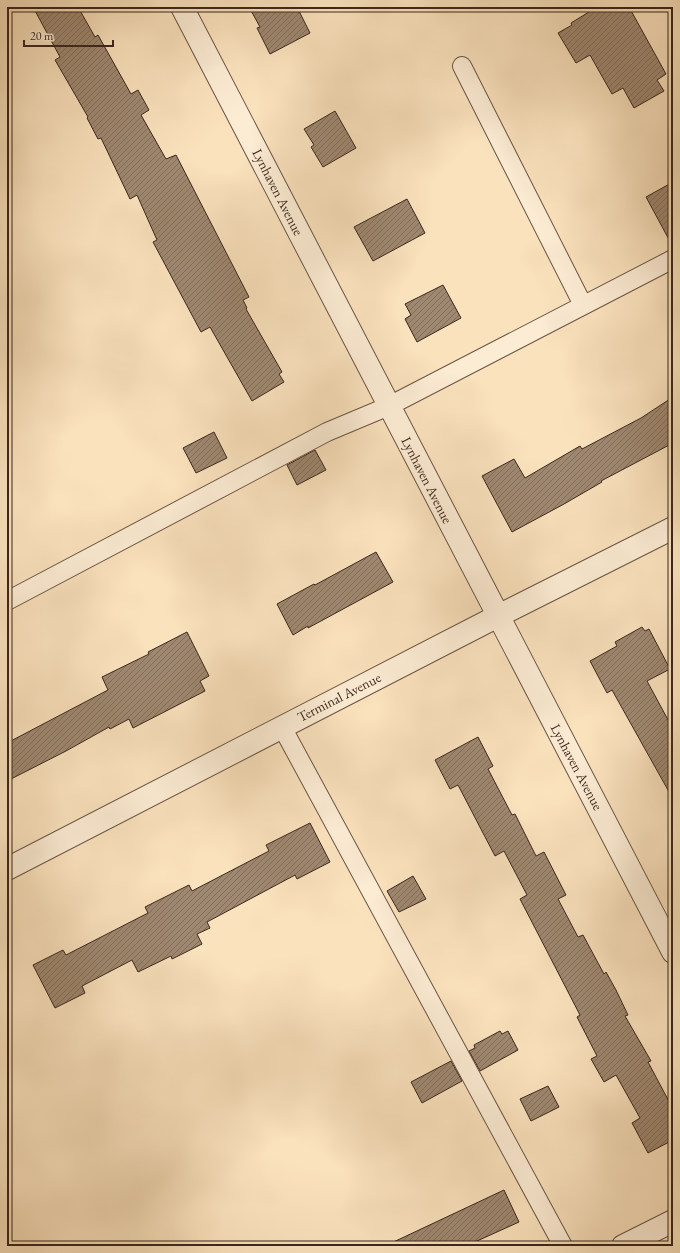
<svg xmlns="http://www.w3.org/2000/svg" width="680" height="1253" font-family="'EB Garamond',serif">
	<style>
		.building { fill: url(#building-hatch); stroke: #3b261d }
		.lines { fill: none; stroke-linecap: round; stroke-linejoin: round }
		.service-casing { stroke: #6b5545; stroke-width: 20 }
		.minor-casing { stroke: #6b5545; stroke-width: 24 }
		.service { stroke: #fcecd4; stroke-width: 18 }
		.minor { stroke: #fcecd4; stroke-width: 22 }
		.labels { text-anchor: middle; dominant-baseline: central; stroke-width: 3; stroke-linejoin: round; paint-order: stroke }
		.street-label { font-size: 14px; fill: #3b261d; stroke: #fcecd4 }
	</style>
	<defs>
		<pattern id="building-hatch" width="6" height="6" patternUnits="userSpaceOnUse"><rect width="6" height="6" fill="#9e8870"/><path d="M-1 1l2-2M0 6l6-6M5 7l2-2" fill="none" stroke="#826f5b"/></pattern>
	</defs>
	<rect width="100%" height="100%" fill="#fae2bd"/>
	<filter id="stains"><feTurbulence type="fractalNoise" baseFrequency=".005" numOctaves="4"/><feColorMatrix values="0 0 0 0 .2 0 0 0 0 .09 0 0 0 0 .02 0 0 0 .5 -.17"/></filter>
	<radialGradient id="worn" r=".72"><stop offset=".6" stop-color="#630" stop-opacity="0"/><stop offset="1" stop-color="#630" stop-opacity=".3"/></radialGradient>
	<g class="building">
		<path d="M33 7H78L95 37 98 35 131 94 138 90 149 110 141 115 166 159 176 155 249 297 243 300 247 308 246 309 282 372 279 374 284 382 252 401 210 327 201 332 153 242 157 240 137 195 130 199 101 138 98 139 87 118 88 117 55 60 60 57Z"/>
		<path d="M249 7H297L310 33 270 54 257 28 260 27Z"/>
		<path d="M597 7H629L666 74 657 80 664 91 634 108 623 88 612 94 590 55 576 63 558 33 572 25 571 23Z"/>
		<path d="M335 111 356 148 323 167 311 147 314 145 304 129Z"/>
		<path d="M673 182V247L646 197Z"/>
		<path d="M407 199 425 233 373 261 354 227Z"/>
		<path d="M443 285 461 318 417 342 405 319 411 315 405 304Z"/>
		<path d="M673 397V443L601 481 602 482 564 504 512 532 482 476 514 459 525 478 580 446 582 449 641 418Z"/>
		<path d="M214 432 227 458 196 473 183 448Z"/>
		<path d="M315 450 326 470 297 485 287 465Z"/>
		<path d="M376 552 393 582 308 628V626L293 635 277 604 314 584 315 585Z"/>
		<path d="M642 627 645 631 649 629 670 669 647 681 673 729V799L612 690 607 693 590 661 617 646 615 642Z"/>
		<path d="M187 632 209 676 200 681 205 691 133 728 129 719 110 729 109 727 66 751 7 781V743L108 690 102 677 149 654 148 652Z"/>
		<path d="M478 737 493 766 488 769 512 815 515 814 536 856 544 852 566 895 558 899 578 937 583 935 604 974 606 972 616 990 628 1015 625 1016 651 1061 648 1062 673 1109V1140L648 1153 632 1123 640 1118 616 1075 604 1082 591 1059 597 1056 577 1017 580 1015 520 899 527 895 504 851 495 856 458 785 450 789 435 760Z"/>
		<path d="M310 823 330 862 297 879 295 875 207 922 210 928 197 934 202 944 172 959 171 956 138 972 132 960 82 986 85 993 55 1008 33 965 63 950 66 955 148 913 145 907 189 885 192 891 269 851 266 845Z"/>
		<path d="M413 876 426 899 399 912 387 891Z"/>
		<path d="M500 1031 502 1034 508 1031 518 1050 480 1071 469 1051 475 1048 474 1045Z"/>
		<path d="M451 1061 462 1081 422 1103 411 1082Z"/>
		<path d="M548 1086 559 1107 531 1121 520 1099Z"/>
		<path d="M504 1190 519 1222 466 1246H385Z"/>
	</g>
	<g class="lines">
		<defs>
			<g id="service">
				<path d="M462 66 583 305"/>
				<path d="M7 601 327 432 389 406 673 259"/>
				<path d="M282 727 563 1246"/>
			</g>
			<g id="minor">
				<path d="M182 7 673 952"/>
				<path d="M7 869 498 616 673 528"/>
				<path d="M623 1246 673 1221"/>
			</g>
		</defs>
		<use href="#service" class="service-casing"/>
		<use href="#minor" class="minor-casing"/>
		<use href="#service" class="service"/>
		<use href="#minor" class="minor"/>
	</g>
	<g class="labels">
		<g class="street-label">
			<text transform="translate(278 192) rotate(63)">Lynhaven Avenue</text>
			<text transform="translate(427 480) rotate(63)">Lynhaven Avenue</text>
			<text transform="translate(339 697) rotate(-27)">Terminal Avenue</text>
			<text transform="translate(577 767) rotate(62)">Lynhaven Avenue</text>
		</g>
	</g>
	<rect width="680" height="1253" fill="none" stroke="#fae2bd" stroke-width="24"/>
	<rect x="8" y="8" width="664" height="1237" fill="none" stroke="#3b261d" stroke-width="2"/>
	<rect x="12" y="12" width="656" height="1229" fill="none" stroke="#3b261d"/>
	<path d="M24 40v6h89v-6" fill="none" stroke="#3b261d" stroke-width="2"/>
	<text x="30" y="40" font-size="12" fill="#3b261d" stroke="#fcecd4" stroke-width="3" paint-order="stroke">20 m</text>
	<rect width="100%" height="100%" filter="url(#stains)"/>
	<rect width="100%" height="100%" fill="url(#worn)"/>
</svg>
